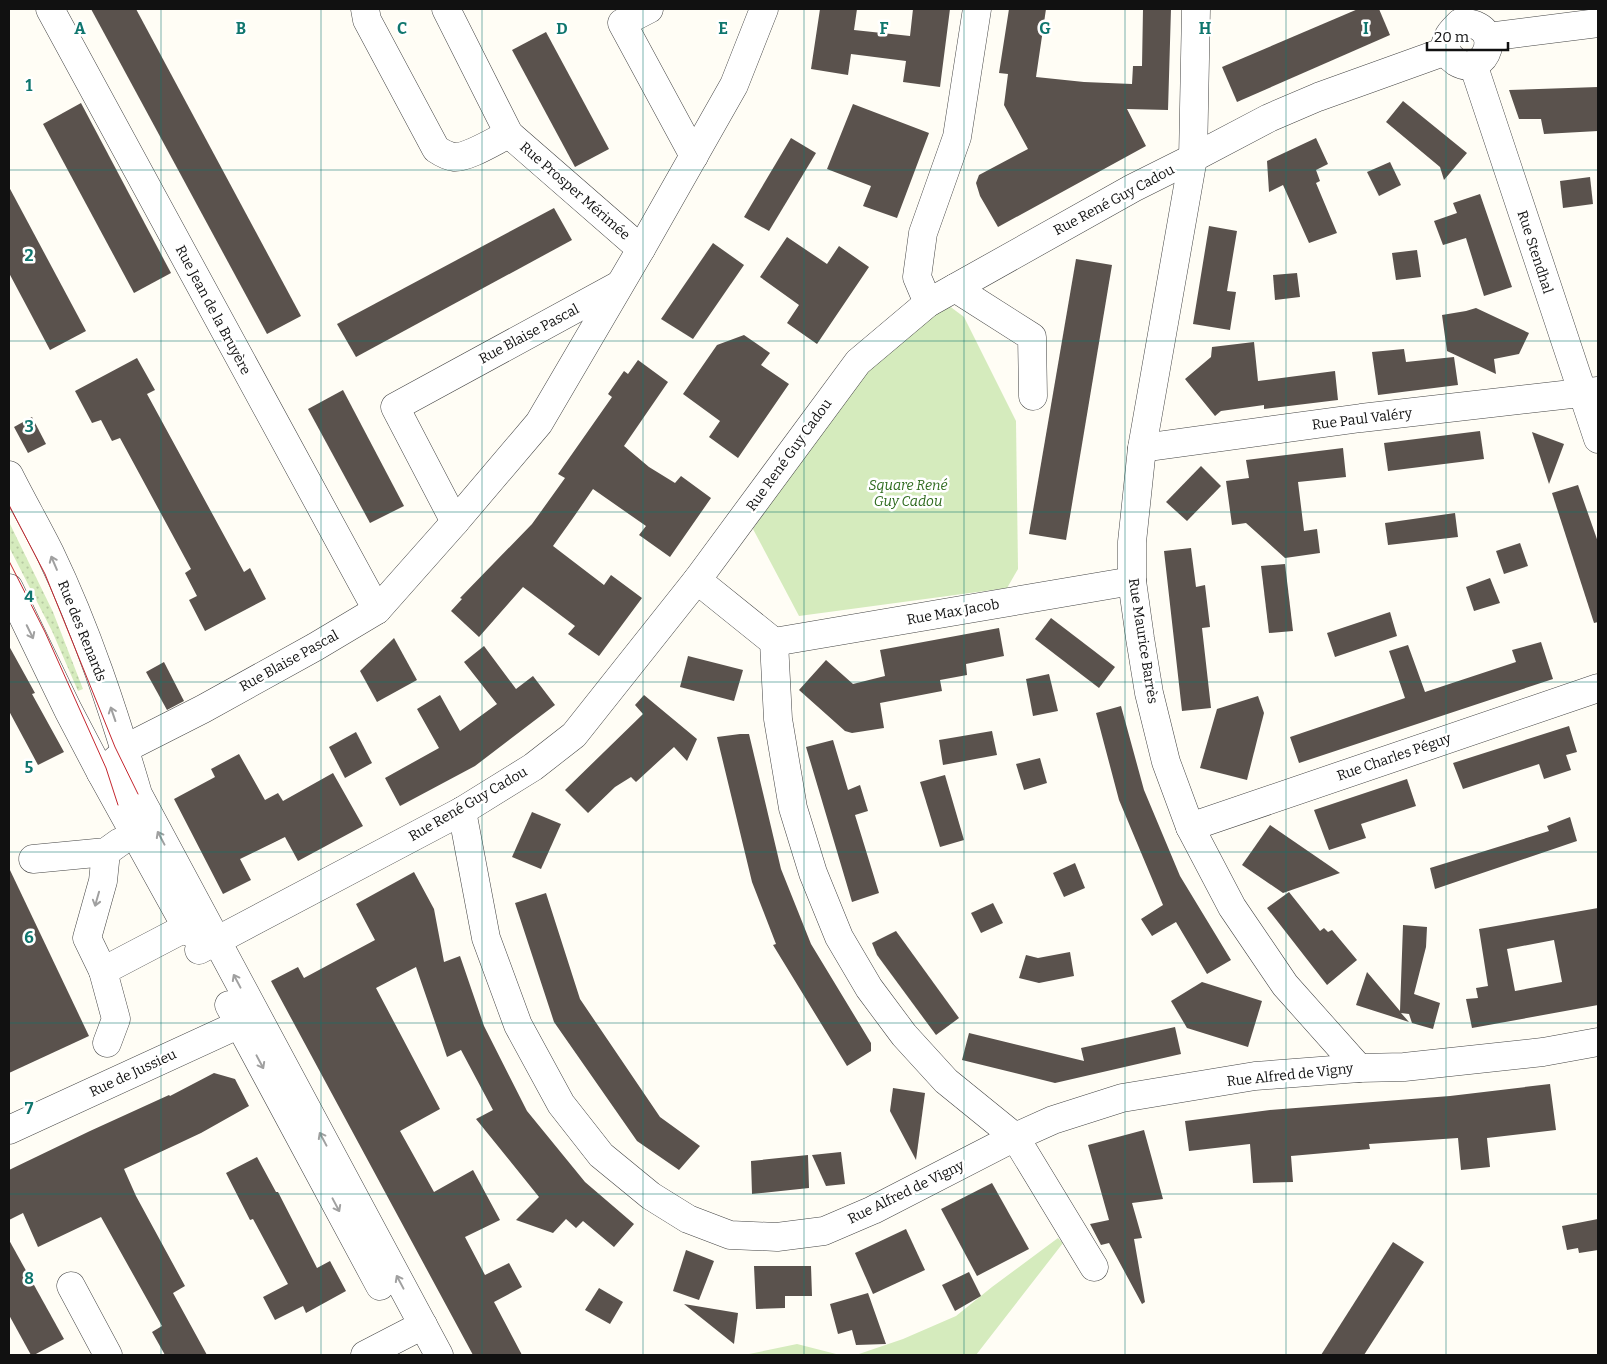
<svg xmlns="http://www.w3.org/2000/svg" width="1607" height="1364" font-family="Bitter,serif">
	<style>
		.grass { fill: url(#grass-dots) }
		.park { fill: #d5ebbd }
		.building { fill: #5a524d; fill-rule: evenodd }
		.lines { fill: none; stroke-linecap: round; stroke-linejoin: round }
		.minor-casing { stroke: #444; stroke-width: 29 }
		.minor { stroke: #fff; stroke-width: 28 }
		.tram { stroke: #c4262e; stroke-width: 1 }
		.oneway { stroke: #a0a0a0 }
		.grid { fill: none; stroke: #0f766e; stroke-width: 1; stroke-opacity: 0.55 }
		.labels { text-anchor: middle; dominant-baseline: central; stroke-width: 5; stroke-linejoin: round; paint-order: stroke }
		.street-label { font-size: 14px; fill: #111; stroke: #fff }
		.park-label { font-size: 14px; font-style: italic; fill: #2f6b1f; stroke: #fff }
		.grid-label { font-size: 16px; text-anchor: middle; font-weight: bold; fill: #0f766e; stroke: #fff; stroke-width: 5; stroke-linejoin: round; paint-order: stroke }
	</style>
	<defs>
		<pattern id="grass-dots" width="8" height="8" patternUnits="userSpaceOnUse" patternTransform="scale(1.25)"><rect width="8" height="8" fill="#d5ebbd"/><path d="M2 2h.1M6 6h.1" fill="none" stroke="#b6c8a1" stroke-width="1.8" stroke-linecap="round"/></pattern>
	</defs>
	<rect width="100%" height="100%" fill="#fffdf5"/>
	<path class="grass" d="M9 522 53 612 83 689 78 691 52 631 9 547Z"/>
	<g class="park">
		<path d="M948 305 964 317 1016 421 1018 569 1007 588 799 616 753 529 881 342Z"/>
		<path d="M1058 1238 1063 1243 976 1355H856L903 1339 956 1316 992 1287Z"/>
		<path d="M797 1344 840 1355H749V1354Z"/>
	</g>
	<g class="building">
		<path d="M91 9H136L301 316 267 334Z"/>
		<path d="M820 9H857L854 30 910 36 913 9H950L940 87 903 82 906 61 851 54 848 75 811 69Z"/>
		<path d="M1009 9H1046L1036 77 1084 82 1132 84 1133 66H1142L1143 9H1171L1168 110 1127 109 1146 146 998 227 980 196 976 183 979 175 1028 149 1004 105 1008 74 999 73Z"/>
		<path d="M1358 9H1379L1390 35 1237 102 1222 67Z"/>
		<path d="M546 32 609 149 575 167 512 50Z"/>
		<path d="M1598 87V131L1544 134 1541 119H1519L1509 90Z"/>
		<path d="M1403 101 1467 153 1444 180 1440 167 1386 122Z"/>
		<path d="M81 103 171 273 134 293 43 124Z"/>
		<path d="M853 104 929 133 897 218 863 206 871 186 827 169Z"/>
		<path d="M791 138 816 153 769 231 744 217Z"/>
		<path d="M1316 138 1328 164 1316 170 1320 181 1316 183 1337 233 1309 243 1283 185 1269 192 1267 161Z"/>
		<path d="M1390 162 1401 185 1379 196 1367 172Z"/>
		<path d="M1590 177 1593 204 1563 208 1560 181Z"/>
		<path d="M9 187 86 331 50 350 9 273Z"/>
		<path d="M1480 194 1512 287 1484 296 1466 238 1443 245 1434 221 1457 213 1453 203Z"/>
		<path d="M554 208 572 240 356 357 337 324Z"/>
		<path d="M1209 226 1237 231 1227 291 1236 292 1230 330 1193 324Z"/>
		<path d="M787 237 827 264 839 246 869 267 817 344 787 323 799 305 760 277Z"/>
		<path d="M713 243 744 265 693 339 661 319Z"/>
		<path d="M1417 250 1421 277 1396 280 1392 253Z"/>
		<path d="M1076 259 1112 265 1066 540 1029 534Z"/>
		<path d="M1297 273 1300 297 1275 300 1273 275Z"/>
		<path d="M1476 308 1529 333 1519 354 1494 359 1496 374 1447 351 1442 315 1466 311Z"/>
		<path d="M744 335 770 353 761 365 789 384 738 458 709 437 720 421 683 394 717 345Z"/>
		<path d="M1254 342 1258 381 1335 371 1338 400 1264 409V405L1221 411 1215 416 1185 379 1211 357 1212 347Z"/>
		<path d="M1404 349 1406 362 1454 357 1458 385 1378 395 1372 352Z"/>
		<path d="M137 358 155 390 147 394 244 572 250 568 266 599 205 631 189 600 197 596 185 573 191 569 120 438 112 441 101 420 92 423 75 391Z"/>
		<path d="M638 360 668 382 624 446 649 467 675 483 681 476 711 498 670 557 639 535 646 526 593 489 573 518 553 546 604 585 611 575 642 598 599 656 568 634 575 626 523 587 479 637 451 611 462 599 460 598 532 524 565 478 558 474 612 397 608 394 624 371 628 374Z"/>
		<path d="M343 390 404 506 370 523 308 409Z"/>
		<path d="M32 417 46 444 28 453 14 427Z"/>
		<path d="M1480 431 1484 459 1388 471 1384 443Z"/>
		<path d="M1532 432 1564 444 1549 484Z"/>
		<path d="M1343 448 1346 477 1298 482 1304 531 1317 529 1320 553 1285 558 1246 523 1232 525 1226 481 1249 478 1246 460Z"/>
		<path d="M1201 466 1221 486 1187 521 1166 502Z"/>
		<path d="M1578 485 1598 542V622L1594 623 1552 493Z"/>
		<path d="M1455 513 1458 537 1388 545 1385 523Z"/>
		<path d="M1520 543 1528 566 1504 574 1496 551Z"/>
		<path d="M1191 548 1196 587 1205 585 1210 627 1202 628 1211 708 1182 711 1164 551Z"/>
		<path d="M1285 564 1293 631 1269 633 1261 566Z"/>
		<path d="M1490 578 1500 603 1474 611 1466 587Z"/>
		<path d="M1390 612 1397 636 1335 657 1327 633Z"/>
		<path d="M1051 618 1115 667 1099 688 1035 639Z"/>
		<path d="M999 628 1004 656 966 664 967 675 940 680 942 691 880 703 884 728 852 733 845 731 799 690 826 660 853 684 885 676 880 650Z"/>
		<path d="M394 638 417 680 377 702 360 671Z"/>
		<path d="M1541 642 1553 679 1299 763 1290 737 1405 698 1389 651 1408 645 1425 692 1516 662 1512 650Z"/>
		<path d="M9 646 35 693 32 694 64 752 38 765 9 711Z"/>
		<path d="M484 646 516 689 533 676 555 705 475 766 400 806 385 778 439 748 417 709 440 695 460 731 497 704 464 662Z"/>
		<path d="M688 656 743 670 734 701 680 687Z"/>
		<path d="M164 662 184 701 167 710 146 672Z"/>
		<path d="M1049 674 1058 711 1033 716 1026 679Z"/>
		<path d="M644 695 697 739 687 761 674 747 636 782 631 777 615 787 588 813 565 790 643 714 635 705Z"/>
		<path d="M1258 696 1264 713 1247 780 1200 768 1217 709Z"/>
		<path d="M1121 706 1144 790 1180 876 1231 960 1207 974 1176 922 1152 936 1141 919 1163 905 1119 800 1096 713Z"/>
		<path d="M1569 726 1577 752 1566 755 1571 770 1544 779 1539 764 1463 789 1453 763Z"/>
		<path d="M992 731 997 755 943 765 939 740Z"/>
		<path d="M356 732 372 763 345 778 329 747Z"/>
		<path d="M740 734H749L781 869 811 944 871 1043V1051L847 1066 773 945 776 944 752 882 717 737Z"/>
		<path d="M833 740 848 790 860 785 868 811 855 815 879 893 852 902 806 747Z"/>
		<path d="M239 754 265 800 278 793 283 801 333 773 363 826 298 861 285 837 240 859 251 880 223 894 174 799 215 777 211 769Z"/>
		<path d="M1040 758 1047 783 1024 790 1016 764Z"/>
		<path d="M945 775 964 840 940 847 920 782Z"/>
		<path d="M1407 779 1416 806 1361 824 1366 838 1329 850 1314 810Z"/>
		<path d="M532 812 561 824 541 869 512 857Z"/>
		<path d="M1570 817 1577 841 1435 889 1430 868 1549 831 1547 826Z"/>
		<path d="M1270 825 1340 873 1283 893 1242 865Z"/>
		<path d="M1075 863 1085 888 1064 897 1053 873Z"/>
		<path d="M9 868 89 1036 9 1073Z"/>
		<path d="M414 872 434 909 444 962 460 956 484 1026 527 1111 585 1182 634 1224 614 1247 583 1221 576 1228 566 1219 553 1233 516 1220 539 1197 476 1119 493 1110 461 1050 447 1057 416 967 376 988 440 1109 400 1131 434 1192 473 1170 500 1220 465 1237 485 1275 509 1263 522 1287 494 1302 522 1355H473L271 981 298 967 304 978 375 940 356 904Z"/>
		<path d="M1289 892 1320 931 1324 928 1328 932 1332 930 1357 960 1327 985 1267 908Z"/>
		<path d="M546 893 580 999 660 1117 700 1146 679 1170 637 1141 554 1022 515 903Z"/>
		<path d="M993 903 1003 923 981 933 971 913Z"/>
		<path d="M1598 908V1005L1472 1028 1466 999 1478 998 1476 988 1488 986 1479 929ZM1554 940 1562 982 1515 991 1507 949Z"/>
		<path d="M1403 925 1427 927 1426 947 1414 994 1440 1003 1433 1029 1412 1023 1409 1014 1401 1013 1409 1022 1356 1005 1367 972 1400 1011Z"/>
		<path d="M896 931 959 1018 936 1035 877 955 872 943Z"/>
		<path d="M1070 952 1074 976 1039 983 1019 978 1026 955 1038 958Z"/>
		<path d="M1202 982 1262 1001 1248 1047 1187 1028 1171 1001Z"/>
		<path d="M1175 1027 1181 1054 1055 1083 962 1060 969 1033 1084 1061 1081 1048Z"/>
		<path d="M214 1073 235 1079 249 1106 201 1133 124 1169 136 1196 185 1286 173 1293 207 1355H165L152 1332 162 1326 101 1217 38 1247 23 1213 9 1220V1170L90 1131 169 1095 170 1096Z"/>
		<path d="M1550 1084 1556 1130 1487 1138 1490 1167 1461 1170 1458 1138 1369 1144 1370 1149 1291 1156 1293 1182 1253 1183 1250 1144 1189 1151 1185 1121 1270 1110 1450 1096Z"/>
		<path d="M893 1088 925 1093 916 1160 890 1111Z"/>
		<path d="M1144 1130 1163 1199 1132 1203 1142 1238 1134 1239 1145 1302 1142 1304 1109 1243 1101 1245 1090 1224 1109 1220 1088 1145Z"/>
		<path d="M841 1152 845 1184 826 1186 812 1155Z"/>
		<path d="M808 1155 809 1188 752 1194 751 1161Z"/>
		<path d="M257 1157 276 1192H278L317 1268 330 1261 346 1291 306 1313 303 1306 275 1320 263 1297 288 1284 253 1219 250 1220 226 1173Z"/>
		<path d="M992 1183 1029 1249 977 1276 941 1209Z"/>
		<path d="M1598 1219V1250L1579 1253 1578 1248 1567 1250 1562 1226Z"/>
		<path d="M906 1229 925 1270 873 1294 855 1253Z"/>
		<path d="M9 1240 64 1339 34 1355H31L9 1315Z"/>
		<path d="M1393 1242 1424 1262 1364 1355H1321Z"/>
		<path d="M686 1250 714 1261 699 1300 673 1291Z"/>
		<path d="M754 1266H811L812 1296H785V1308L756 1309Z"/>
		<path d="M969 1272 981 1296 955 1311 942 1285Z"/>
		<path d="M599 1288 623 1302 610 1324 585 1310Z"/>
		<path d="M868 1293 886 1344 856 1345 852 1330 838 1334 830 1304Z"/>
		<path d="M684 1304 738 1313 734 1344Z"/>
	</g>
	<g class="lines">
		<defs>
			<g id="minor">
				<path d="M50 9 377 610"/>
				<path d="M365 9 367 20 436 149C442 153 447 156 454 157 468 158 496 140 509 134"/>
				<path d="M446 9 509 134 641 249"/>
				<path d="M649 9 622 23 694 156"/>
				<path d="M1196 9 1193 158 1142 448 1132 542V581L1140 638 1149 693 1166 762 1190 827 1232 907 1285 985 1359 1068"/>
				<path d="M1460 23C1509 22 1486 80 1456 62 1452 59 1447 54 1446 50 1443 39 1453 30 1460 23Z"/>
				<path d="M1488 37 1598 23"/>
				<path d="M1473 64 1598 439"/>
				<path d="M955 288 1032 337 1033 396"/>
				<path d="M928 303 917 277 923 233 957 137 977 9"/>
				<path d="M1142 448 1361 418 1598 391"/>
				<path d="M9 475C22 501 37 527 50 553 87 630 114 712 138 794L439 1355"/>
				<path d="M455 522 395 407 619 285"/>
				<path d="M697 580 774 642 778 719 793 808 813 873 839 937 869 988 904 1035 946 1081 1015 1137 1094 1267"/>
				<path d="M9 588 68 710 101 773 189 932"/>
				<path d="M774 642 1132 581"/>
				<path d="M101 773 134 744 203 709 315 647 377 610 455 522 539 423 641 249 734 85 764 9"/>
				<path d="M462 811 486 938 518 1025 561 1104 601 1155 651 1196 688 1219 730 1235 777 1237 824 1231 873 1210 1015 1137 1053 1120 1122 1098 1255 1076 1359 1068 1404 1067 1543 1052 1598 1042"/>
				<path d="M1190 827 1598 688"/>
				<path d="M106 852 103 881 87 938 103 971 187 927"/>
				<path d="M33 859 106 852 120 842"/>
				<path d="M199 950 462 811 533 767 574 735 697 580 858 362 928 303 1133 188 1193 158 1269 118 1318 97 1446 51"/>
				<path d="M103 971 116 1019 107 1043"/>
				<path d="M229 1005 380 1286"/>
				<path d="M9 1130 255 1017"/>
				<path d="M71 1286 108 1355"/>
				<path d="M365 1355 423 1325"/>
			</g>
		</defs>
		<use href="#minor" class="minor-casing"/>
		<use href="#minor" class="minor"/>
		<g class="tram">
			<path d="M9 505 45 574 115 747 138 794"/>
			<path d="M9 561 45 632 106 768 118 805"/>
		</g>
	</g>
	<defs><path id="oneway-shaft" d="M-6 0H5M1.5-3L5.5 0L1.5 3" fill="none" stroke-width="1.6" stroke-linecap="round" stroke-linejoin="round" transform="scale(1.25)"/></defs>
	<g class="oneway">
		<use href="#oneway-shaft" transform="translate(54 563) rotate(-113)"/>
		<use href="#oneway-shaft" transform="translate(30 632) rotate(64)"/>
		<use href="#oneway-shaft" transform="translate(113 714) rotate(-109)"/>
		<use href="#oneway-shaft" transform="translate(161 838) rotate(-118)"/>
		<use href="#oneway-shaft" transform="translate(97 899) rotate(106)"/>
		<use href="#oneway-shaft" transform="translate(237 981) rotate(-118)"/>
		<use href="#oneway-shaft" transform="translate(260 1062) rotate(62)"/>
		<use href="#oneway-shaft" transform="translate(323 1139) rotate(-118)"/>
		<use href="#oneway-shaft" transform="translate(336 1205) rotate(62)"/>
		<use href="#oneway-shaft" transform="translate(400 1282) rotate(-118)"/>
	</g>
	<path class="grid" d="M161 9V1355M321 9V1355M482 9V1355M643 9V1355M804 9V1355M964 9V1355M1125 9V1355M1286 9V1355M1446 9V1355M9 170H1598M9 341H1598M9 512H1598M9 682H1598M9 852H1598M9 1023H1598M9 1194H1598"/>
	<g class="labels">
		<g class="street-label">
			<text transform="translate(575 191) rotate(41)">Rue Prosper Mérimée</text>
			<text transform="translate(1114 200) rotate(-28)">Rue René Guy Cadou</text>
			<text transform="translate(1535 252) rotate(72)">Rue Stendhal</text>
			<text transform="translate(213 310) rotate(62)">Rue Jean de la Bruyère</text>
			<text transform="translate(529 334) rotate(-28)">Rue Blaise Pascal</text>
			<text transform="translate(1362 419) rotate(-7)">Rue Paul Valéry</text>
			<text transform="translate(789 455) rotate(-54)">Rue René Guy Cadou</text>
			<text transform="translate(953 612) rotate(-10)">Rue Max Jacob</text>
			<text transform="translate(82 631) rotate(68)">Rue des Renards</text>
			<text transform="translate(1143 641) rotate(81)">Rue Maurice Barrès</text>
			<text transform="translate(289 661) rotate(-29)">Rue Blaise Pascal</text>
			<text transform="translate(1394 757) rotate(-19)">Rue Charles Péguy</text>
			<text transform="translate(468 804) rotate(-30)">Rue René Guy Cadou</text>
			<text transform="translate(133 1073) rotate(-25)">Rue de Jussieu</text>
			<text transform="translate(1290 1075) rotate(-6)">Rue Alfred de Vigny</text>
			<text transform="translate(906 1192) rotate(-26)">Rue Alfred de Vigny</text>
		</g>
		<g class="park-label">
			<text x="908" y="485">Square René<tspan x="908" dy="16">Guy Cadou</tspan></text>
		</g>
	</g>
	<g class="grid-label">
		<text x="80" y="34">A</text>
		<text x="241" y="34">B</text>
		<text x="402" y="34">C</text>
		<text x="562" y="34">D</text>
		<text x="723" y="34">E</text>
		<text x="884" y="34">F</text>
		<text x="1045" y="34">G</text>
		<text x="1205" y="34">H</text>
		<text x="1366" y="34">I</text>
		<text x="29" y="91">1</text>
		<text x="29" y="261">2</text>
		<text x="29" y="432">3</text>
		<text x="29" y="602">4</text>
		<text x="29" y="773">5</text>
		<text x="29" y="943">6</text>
		<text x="29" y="1114">7</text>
		<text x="29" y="1284">8</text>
	</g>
	<rect width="1607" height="1364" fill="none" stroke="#111111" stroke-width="20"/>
	<path d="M1427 42v8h81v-8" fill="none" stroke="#111111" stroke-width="2.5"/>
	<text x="1434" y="42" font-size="15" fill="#111111" stroke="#ffffff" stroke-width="4" paint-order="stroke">20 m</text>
</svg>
